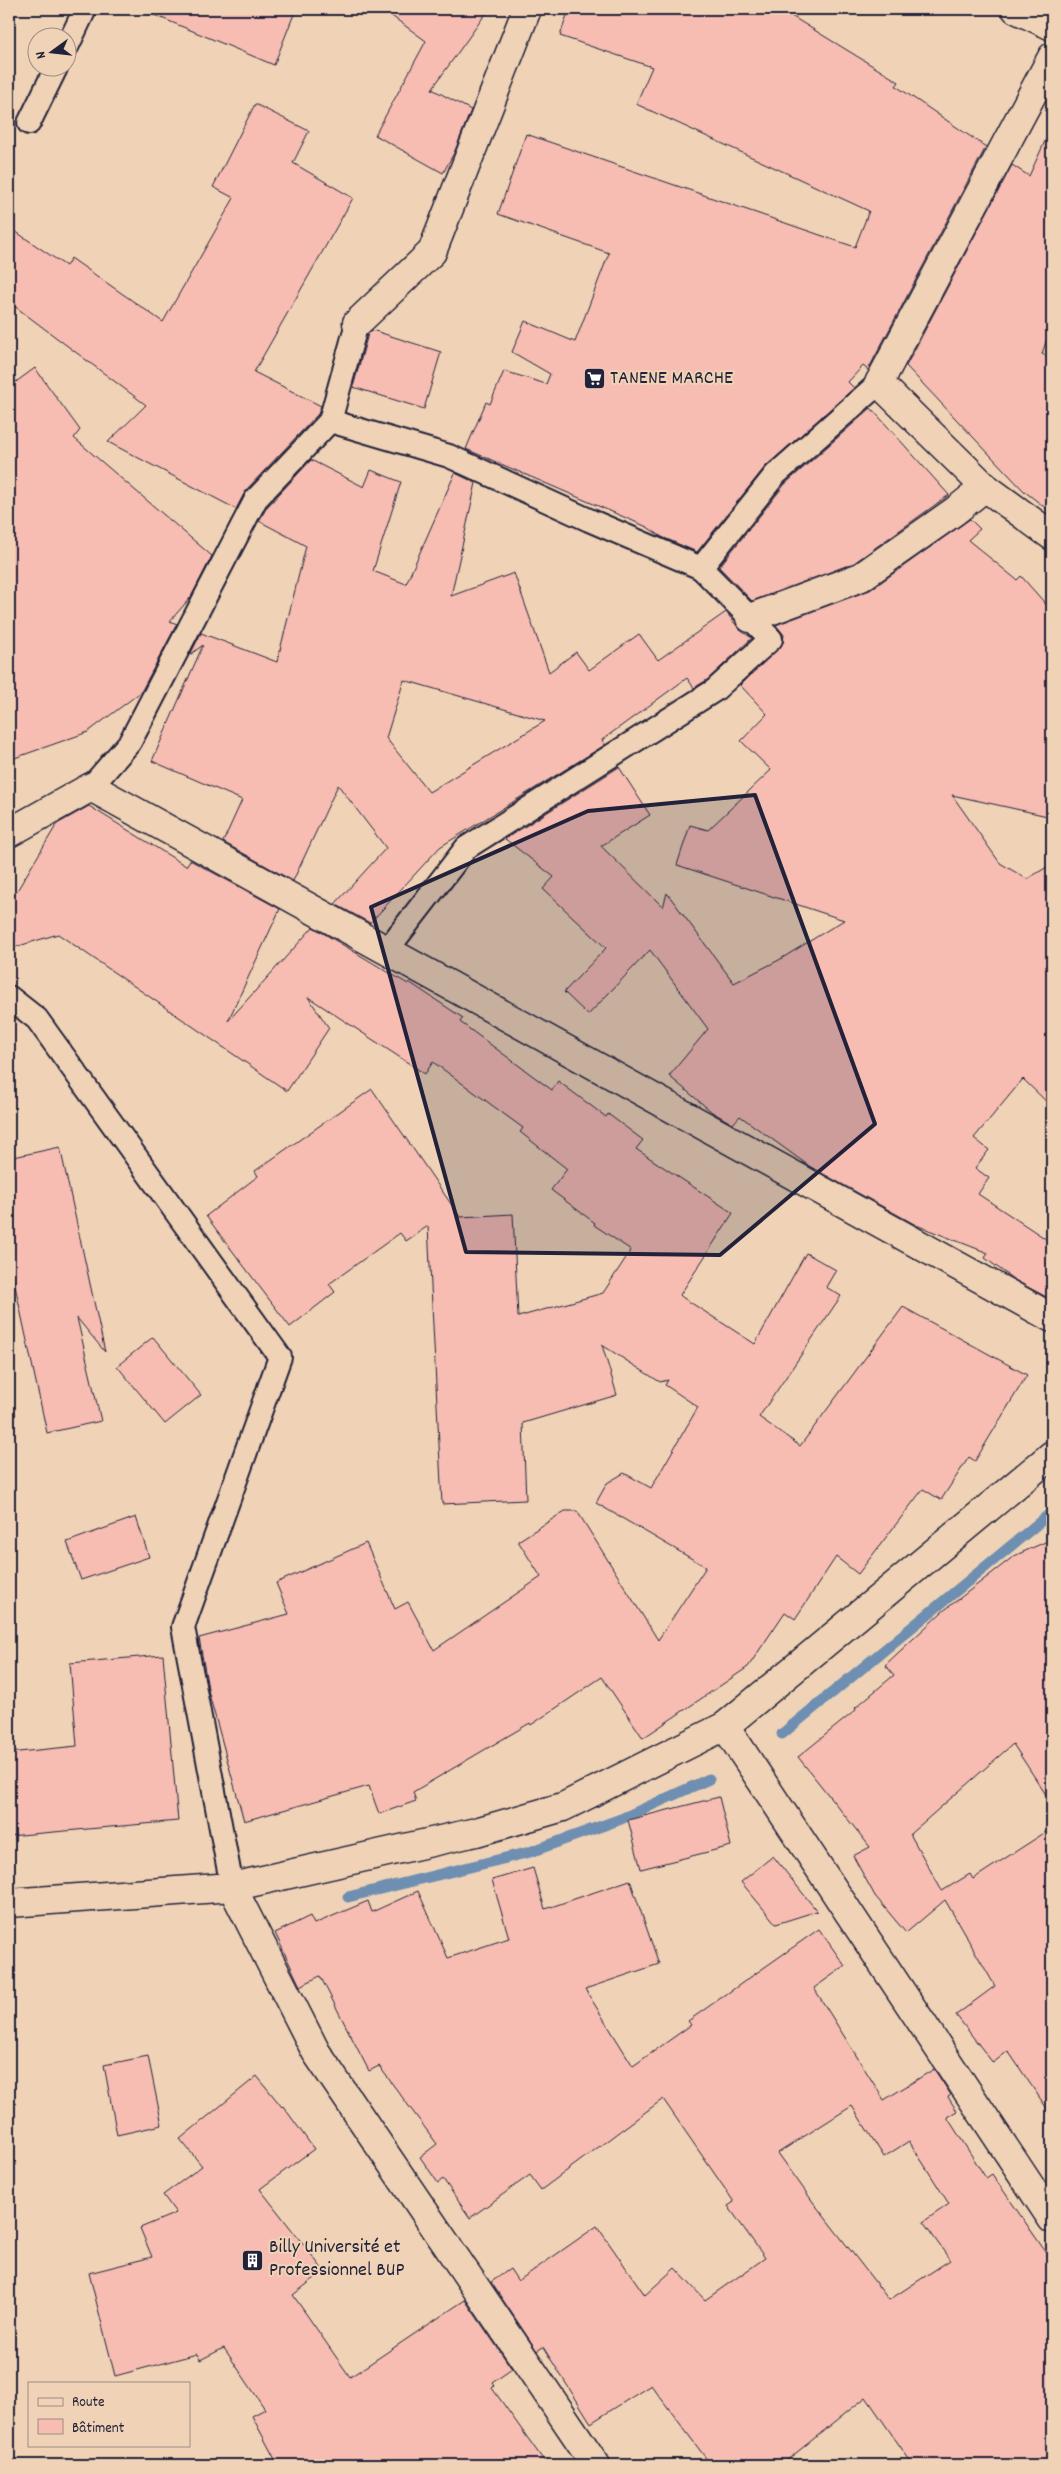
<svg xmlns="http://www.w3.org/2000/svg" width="1061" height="2474" font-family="Dekko,sans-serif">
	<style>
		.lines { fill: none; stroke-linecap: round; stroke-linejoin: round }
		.stream { stroke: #6e8fb1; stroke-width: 11 }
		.building { fill: #f7bcb2; stroke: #22223b; fill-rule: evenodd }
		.service-casing { stroke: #22223b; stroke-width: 26 }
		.minor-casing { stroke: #22223b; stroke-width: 31 }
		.service { stroke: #f0d3b6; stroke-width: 22 }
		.minor { stroke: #f0d3b6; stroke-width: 28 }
		.marked { fill: #22223b; fill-opacity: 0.2; stroke: #22223b; stroke-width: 4; stroke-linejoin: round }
		.labels { text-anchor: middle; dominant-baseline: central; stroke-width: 4; stroke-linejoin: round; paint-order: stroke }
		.poi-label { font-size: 20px; fill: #22223b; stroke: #f0d3b6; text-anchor: start }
	</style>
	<rect width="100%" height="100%" fill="#f0d3b6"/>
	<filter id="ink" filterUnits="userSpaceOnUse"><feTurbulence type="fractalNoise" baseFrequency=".02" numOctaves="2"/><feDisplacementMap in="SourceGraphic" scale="10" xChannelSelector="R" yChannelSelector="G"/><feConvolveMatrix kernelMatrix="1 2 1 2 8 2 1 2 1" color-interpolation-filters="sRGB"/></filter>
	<g filter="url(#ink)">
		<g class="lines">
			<g class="stream">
				<path d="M782 1734 1052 1512"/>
				<path d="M348 1897 530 1852 621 1819 709 1779"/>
			</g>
		</g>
		<g class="building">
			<path d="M140 9H296L274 65Z"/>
			<path d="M382 9H489L432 89 471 110 454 153 443 173 375 135 426 41Z"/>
			<path d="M569 9H780L899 82 896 86 986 147 868 370 863 366 848 382 854 388 765 467 697 552 662 537 647 527 466 449 486 402 490 404 504 371 546 384 550 374 512 352 525 321 575 342 609 253 498 214 526 134 855 247 869 211 636 104 652 67 560 36Z"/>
			<path d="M255 104 309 131 293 163 353 198 254 372 321 406 318 414 246 490 236 509 108 442 146 405 9 302V227L66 266 71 258 163 322 234 198 213 187Z"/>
			<path d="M1052 126V323L1042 354 1052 359V513L1024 491 906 366 1012 165 1029 176Z"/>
			<path d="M372 330 441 352 424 409 353 387 368 334Z"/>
			<path d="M35 368 80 430 74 438 212 556 191 597 170 621 177 624 141 692 88 732 9 760V387Z"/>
			<path d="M871 408 949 495 854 563 752 601 719 567 785 484Z"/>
			<path d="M311 460 364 487 371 470 401 482 373 571 406 584 455 473 476 483 451 596 514 573 549 672 576 652 589 670 639 634 658 660 726 612 740 630 752 638 707 680 694 688 687 678 602 740 605 745 440 847 370 923 335 904 386 848 338 785 293 881 223 842 242 800 152 761 203 645 190 655 201 633 277 662 306 546 259 521 267 507ZM404 680 545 721 429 792 386 738Z"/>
			<path d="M970 519 980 529 968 540 1017 580 1021 576 1052 611V817L952 795 1000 863 1027 879 1052 864V1107L1023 1079 974 1138 989 1150 975 1168 989 1178 978 1194 1052 1243V1300L1013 1279 985 1258 988 1253 916 1225 809 1166 740 1116 733 1124 712 1112 669 1076 708 1029 650 950 588 1015 564 992 606 948 543 889 554 877 505 839 619 767 650 815 601 846 663 907 667 893 734 983 779 960 844 920 677 865 690 825 708 830 771 770 741 741 767 714 740 685 783 643 784 635 776 625 870 590Z"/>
			<path d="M89 806 186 866 190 860 280 909 228 1021 313 927 408 984 409 982 463 1018 460 1022 552 1090 558 1081 606 1117 608 1114 643 1140 636 1149 733 1213 680 1295 682 1297 755 1344 806 1253 836 1270 826 1287 841 1296 759 1417 800 1446 903 1307 1027 1375 975 1461 969 1457 941 1500 923 1489 858 1574 836 1557 795 1619 785 1612 748 1667 643 1738 602 1677 531 1725 530 1723 413 1792 416 1801 379 1814 369 1786 244 1821 209 1694 199 1638 289 1614 276 1583 366 1543 395 1609 408 1602 434 1650 541 1577 518 1541 565 1511H577L658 1640 706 1567 596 1503 607 1483 624 1473 651 1488 698 1407 665 1385 668 1380 660 1382 602 1345 617 1395 523 1423 526 1500 442 1504 428 1226 406 1241 400 1233 329 1284 335 1292 290 1327 206 1216 258 1176 255 1171 372 1089 460 1217 513 1214 518 1317 603 1293 631 1250 594 1225 595 1223 551 1190 567 1169 520 1132 523 1128 433 1062 425 1074 308 997 329 1028 287 1091 58 934 9 949V904L57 824Z"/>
			<path d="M60 1147 105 1352 77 1318 101 1421 47 1433 9 1258V1158Z"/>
			<path d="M153 1337 201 1395 165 1424 117 1366Z"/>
			<path d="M136 1517 149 1557 81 1580 67 1542Z"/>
			<path d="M1052 1539V1804L1013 1744 910 1834 942 1891 970 1874 973 1879 1052 1828V2116L1008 2051 993 2063 956 2015 995 1986 945 1900 906 1933 875 1896 853 1856 870 1847 798 1757 856 1710 855 1708 894 1675 885 1665 942 1612 1014 1556Z"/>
			<path d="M163 1655 178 1821 9 1836V1753L77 1746 70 1663Z"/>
			<path d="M719 1797 731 1846 641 1869 628 1820Z"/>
			<path d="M773 1856 817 1911 776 1924 741 1882Z"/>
			<path d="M533 1868 545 1909 630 1880 659 1964 585 1989 633 2066 691 2025 688 2021 819 1929 845 1966 814 1988 884 2100 934 2069 951 2095 948 2097 957 2111 947 2117 986 2178 992 2174 1052 2261V2465H913L866 2397 781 2465H711L651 2385 591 2423 543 2347 537 2351 491 2282 510 2269 518 2281 597 2226 645 2295 675 2268 705 2300 765 2258 728 2206 734 2202 663 2099 541 2190 530 2175 470 2218 443 2179 438 2183 420 2157 437 2144 379 2066 369 2071 320 1976 300 1986 275 1933 310 1916 314 1924 368 1901 372 1912 418 1891 448 1958 509 1938 492 1880ZM852 2106 884 2157 909 2141 949 2204 923 2222 950 2260 889 2300 813 2202 778 2153Z"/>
			<path d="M148 2056 162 2125 117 2135 104 2065Z"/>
			<path d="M257 2076 282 2107 283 2106 314 2149 260 2189 324 2271 293 2295 350 2377 465 2300 512 2369 492 2383 494 2386 492 2388 547 2465H278L252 2416 265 2409 224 2348 200 2360 197 2354 115 2376 89 2273 152 2257 140 2228 176 2213 163 2195 202 2166 180 2139Z"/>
		</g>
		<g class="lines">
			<defs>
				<g id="service">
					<path d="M68 45 85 9"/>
					<path d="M29 123 56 68"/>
					<path d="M330 421 449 456 589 520 701 568 775 475 879 383"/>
					<path d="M91 787 130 742 256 499 330 421 357 323"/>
					<path d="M387 950 466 848 715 690 771 639 701 568"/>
					<path d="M9 997 37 1019 280 1357 183 1627 232 1887"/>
				</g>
				<g id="minor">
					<path d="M1016 9 1052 26"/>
					<path d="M1052 57 879 383 985 487 1052 536"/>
					<path d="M357 323 432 252 527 9"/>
					<path d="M750 618 861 577 955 511 985 487"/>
					<path d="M9 833 91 787 1052 1318"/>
					<path d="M725 1726 1052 2219"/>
					<path d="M232 1887 316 2052 596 2465"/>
					<path d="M9 1903 232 1887 476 1832 563 1807 725 1726 1052 1455"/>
				</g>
			</defs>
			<use href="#service" class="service-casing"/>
			<use href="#minor" class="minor-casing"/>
			<use href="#service" class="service"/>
			<use href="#minor" class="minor"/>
		</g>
	</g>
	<path class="marked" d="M755 795 875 1124 720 1255 466 1252 371 907 588 811Z"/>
	<defs>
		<symbol id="supermarket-square" viewBox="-11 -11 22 22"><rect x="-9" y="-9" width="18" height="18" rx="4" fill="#22223b" stroke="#f0d3b6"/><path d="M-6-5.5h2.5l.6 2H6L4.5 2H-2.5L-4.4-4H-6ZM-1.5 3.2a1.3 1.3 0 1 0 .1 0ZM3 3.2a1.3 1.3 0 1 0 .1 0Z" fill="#fff"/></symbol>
		<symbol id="building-square" viewBox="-11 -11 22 22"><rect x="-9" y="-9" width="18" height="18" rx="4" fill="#22223b" stroke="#f0d3b6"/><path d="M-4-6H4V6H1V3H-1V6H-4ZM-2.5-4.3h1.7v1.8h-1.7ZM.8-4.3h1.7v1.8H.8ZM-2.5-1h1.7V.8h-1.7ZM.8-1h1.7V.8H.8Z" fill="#fff"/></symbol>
	</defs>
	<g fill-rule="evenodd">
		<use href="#supermarket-square" x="582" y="366" width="25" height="25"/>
		<use href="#building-square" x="240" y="2248" width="25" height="25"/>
	</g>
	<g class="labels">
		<g class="poi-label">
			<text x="610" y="379">TANENE MARCHE</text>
			<text x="269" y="2248">Billy Université et<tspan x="269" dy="23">Professionnel BUP</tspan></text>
		</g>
	</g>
	<rect width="1061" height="2474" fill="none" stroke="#f0d3b6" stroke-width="30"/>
	<rect x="15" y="15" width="1031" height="2444" fill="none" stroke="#22223b" stroke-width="2" filter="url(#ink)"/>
	<rect x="28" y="2382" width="162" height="65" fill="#f0d3b6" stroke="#9e8c85"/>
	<rect x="38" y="2398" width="25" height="8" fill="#f0d3b6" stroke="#9e8c85"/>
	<text x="72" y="2406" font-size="15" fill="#22223b">Route</text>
	<rect x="38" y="2419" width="25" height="15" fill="#f7bcb2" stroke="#9e8c85"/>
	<text x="72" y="2432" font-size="15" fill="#22223b">Bâtiment</text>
	<g transform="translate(52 52) rotate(255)"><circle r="24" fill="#f0d3b6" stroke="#9e8c85"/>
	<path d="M0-4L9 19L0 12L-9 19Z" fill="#22223b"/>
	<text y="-8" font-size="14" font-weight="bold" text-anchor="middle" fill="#22223b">N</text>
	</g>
</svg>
